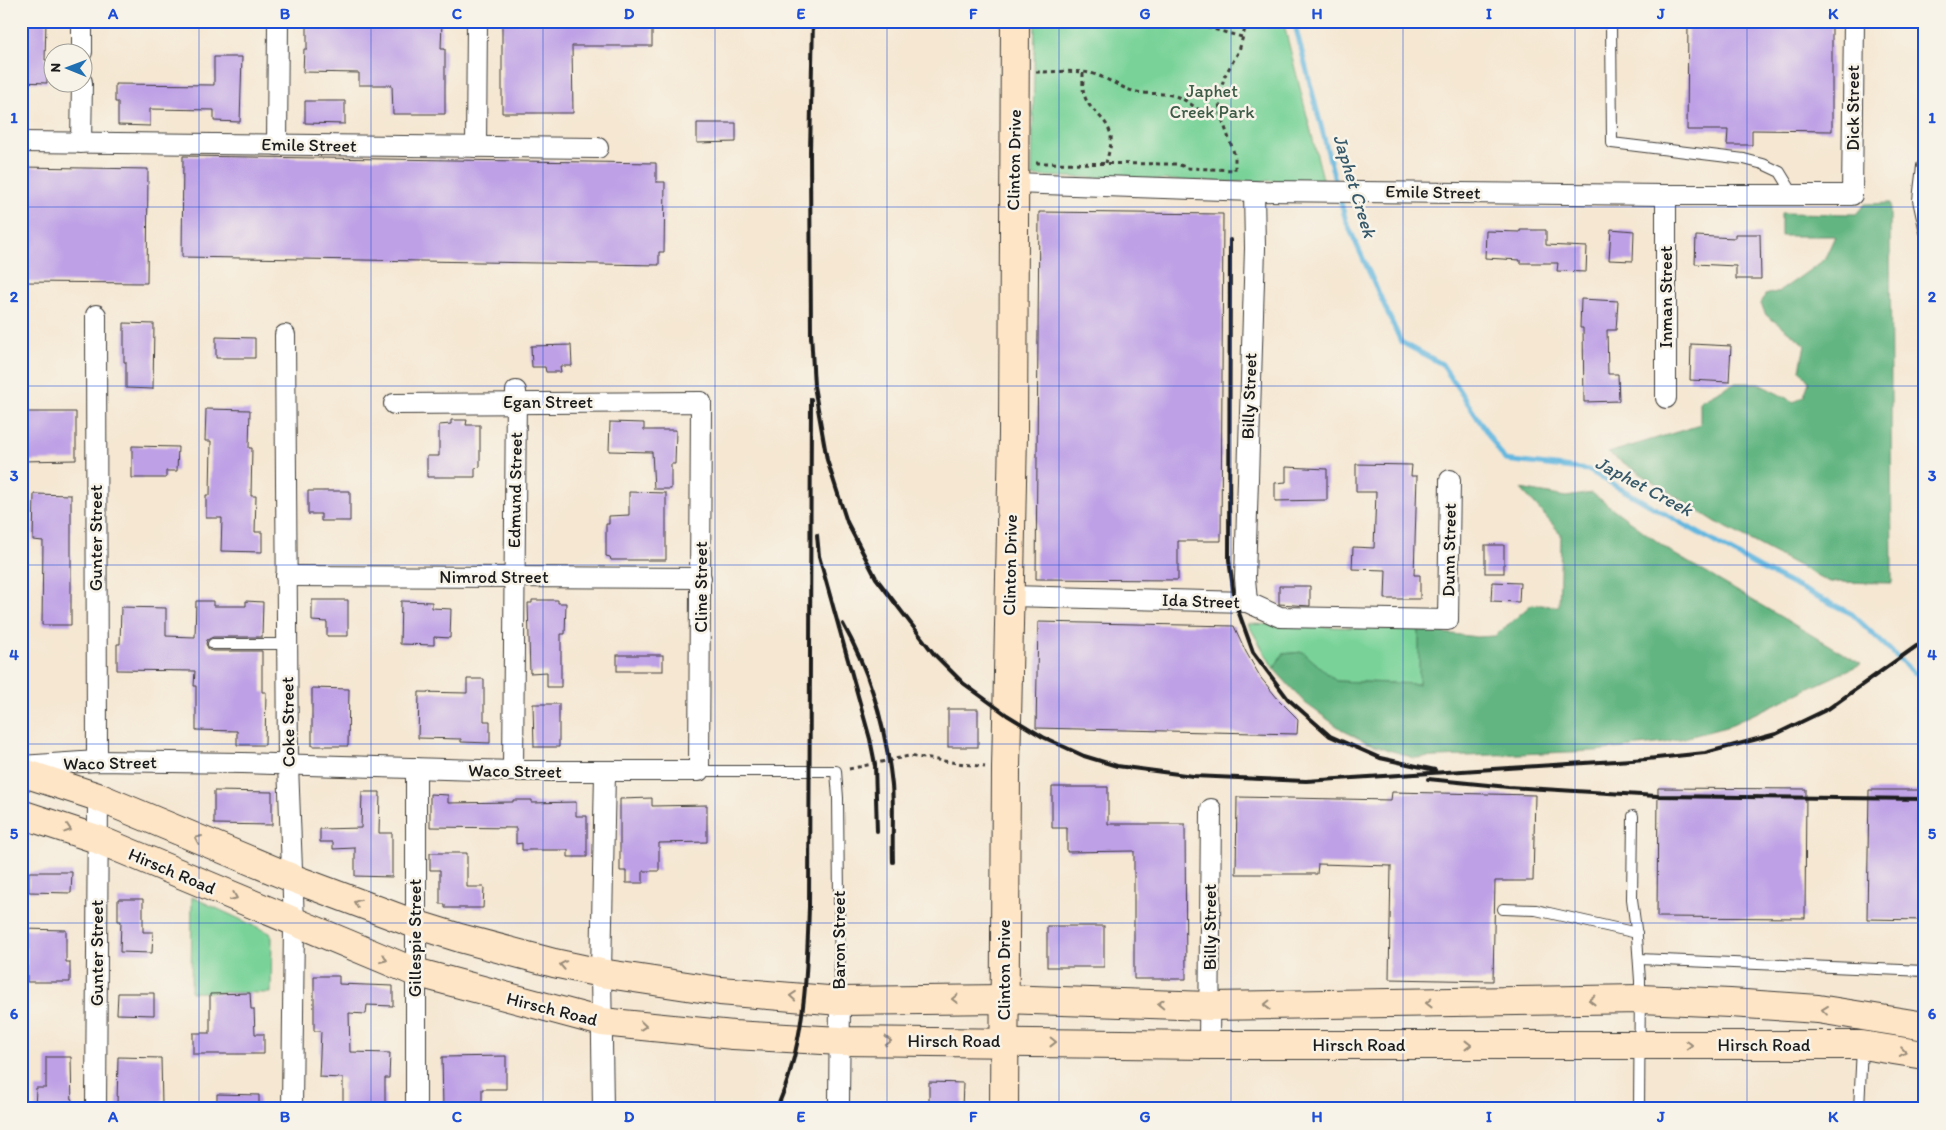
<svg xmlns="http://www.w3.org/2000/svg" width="1946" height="1130" font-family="Itim,sans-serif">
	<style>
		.green { fill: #79d399; stroke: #4a785a }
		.forest { fill: #62b581; stroke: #3f684e }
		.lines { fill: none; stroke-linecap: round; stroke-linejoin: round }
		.stream { stroke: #63b7df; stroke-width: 5 }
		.building { fill: #bea0e6 }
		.service-casing { stroke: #3d3a37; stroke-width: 12 }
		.minor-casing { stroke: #3d3a37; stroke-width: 22 }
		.secondary-casing { stroke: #3d3a37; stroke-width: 30 }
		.path { stroke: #3d3a37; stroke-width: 3; stroke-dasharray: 4 4; stroke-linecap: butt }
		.service { stroke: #fff; stroke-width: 10 }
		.minor { stroke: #fff; stroke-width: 20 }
		.secondary { stroke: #fee5c5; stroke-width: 28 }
		.rail { stroke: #1c1c1c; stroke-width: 4 }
		.oneway { stroke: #988b79 }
		.grid { fill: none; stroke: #1d4ed8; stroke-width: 1; stroke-opacity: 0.55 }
		.labels { text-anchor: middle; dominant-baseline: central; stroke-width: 5; stroke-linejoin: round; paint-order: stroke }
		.park-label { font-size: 18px; fill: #3d5c48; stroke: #f7f3e8 }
		.street-label { font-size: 18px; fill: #1c1c1c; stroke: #f7f3e8 }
		.water-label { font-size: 19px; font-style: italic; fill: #385a6a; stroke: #f7f3e8 }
		.neatline { fill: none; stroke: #1d4ed8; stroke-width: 2 }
		.grid-label { font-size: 16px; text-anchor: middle; font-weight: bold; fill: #1d4ed8 }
	</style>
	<rect width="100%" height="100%" fill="#f7f3e8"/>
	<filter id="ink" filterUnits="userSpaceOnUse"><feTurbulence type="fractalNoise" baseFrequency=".02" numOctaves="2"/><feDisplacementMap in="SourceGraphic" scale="10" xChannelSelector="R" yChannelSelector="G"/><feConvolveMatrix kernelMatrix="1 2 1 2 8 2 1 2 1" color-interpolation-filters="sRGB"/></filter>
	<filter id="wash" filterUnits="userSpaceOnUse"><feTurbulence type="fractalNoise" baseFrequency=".0096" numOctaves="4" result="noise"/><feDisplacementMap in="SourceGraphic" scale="20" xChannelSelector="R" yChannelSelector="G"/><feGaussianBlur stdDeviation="1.12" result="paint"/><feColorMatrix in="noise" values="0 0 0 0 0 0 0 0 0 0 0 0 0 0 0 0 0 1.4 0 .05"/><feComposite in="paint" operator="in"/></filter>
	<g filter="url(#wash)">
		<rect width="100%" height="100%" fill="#f5e7d2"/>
		<g class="green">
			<path d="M1035 21H1283L1323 179 1235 182 1032 176Z"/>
			<path d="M1248 624 1419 630 1420 684 1335 681 1303 652 1282 654 1274 669Z"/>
			<path d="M192 897 270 933 272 938 271 993 191 992Z"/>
		</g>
		<g class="forest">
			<path d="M1890 203 1892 583 1829 582 1716 522 1608 453 1700 425V401L1734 383H1757L1794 402 1804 396 1809 382 1800 370 1805 344 1766 315 1761 304 1765 295 1780 291 1824 260 1835 236H1781V213L1856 214 1865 204Z"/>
			<path d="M1521 489 1566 497 1592 493 1674 554 1861 664 1726 727 1665 743 1596 751 1414 758 1368 743 1344 731 1305 703 1274 669 1282 654 1303 652 1336 681 1419 684V630L1477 637 1495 636 1532 604 1559 607 1561 534Z"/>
		</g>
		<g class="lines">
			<g class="stream">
				<path d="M1294 21 1337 188"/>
				<path d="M1339 196 1346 221 1401 342 1442 364 1505 460 1588 470 1760 568 1852 614 1913 672 1925 677"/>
			</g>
		</g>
		<g id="blocks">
			<g class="building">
				<path d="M21 21H46L45 60H47V83L21 82Z"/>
				<path d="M307 21H376V25H407L408 21H442L441 49H445V114H393L392 85H359V73L303 72 304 49H307Z"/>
				<path d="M502 21H652V46H572L573 113H502Z"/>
				<path d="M1688 21H1832V131L1752 130V145H1727L1728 130H1687Z"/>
				<path d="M214 57H242L240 122 214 121V110L150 109V126L118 125V102H115V84L214 85Z"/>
				<path d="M305 101H345V124L305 123Z"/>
				<path d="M697 123H736V142L697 143Z"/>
				<path d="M183 156 656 163V182H665L664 252H659V265L182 257Z"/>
				<path d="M21 167 148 169 147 283 21 282Z"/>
				<path d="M1039 212 1223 214 1221 541H1178V580L1036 579Z"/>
				<path d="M1611 229 1634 231 1633 261 1609 260Z"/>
				<path d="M1520 230H1546V245L1587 247 1586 272 1557 271 1558 263H1520V260L1485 258 1486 231 1520 232Z"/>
				<path d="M1735 234H1760L1761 279H1736V266L1695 264 1696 236 1735 238Z"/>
				<path d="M1581 299 1618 301 1616 330H1607L1608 374H1618L1619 401 1584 402 1583 328H1580Z"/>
				<path d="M124 323 154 324 153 389 126 388V362H124Z"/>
				<path d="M216 337 255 338V358H216Z"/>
				<path d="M1691 344 1731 346 1729 382 1690 380Z"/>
				<path d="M571 345 572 366H560L561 372H546L545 367H532L531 346Z"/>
				<path d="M206 409 250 410 249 448H252L251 496H256L255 532H262V552L221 551 222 518H206V495H210L211 441H205Z"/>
				<path d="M21 412H76V460L21 461Z"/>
				<path d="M451 420H467L466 425H480V467L475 468V477H427V456H439V425L451 424Z"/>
				<path d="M610 422 644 423V430H676L675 464H671V489H654L652 452 609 451Z"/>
				<path d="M132 446 178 447 177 471H166V478H132Z"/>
				<path d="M1356 464 1412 465 1411 476H1417L1414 575H1420V599H1385L1386 570 1352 569 1353 547 1374 548 1376 492H1356Z"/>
				<path d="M1286 467 1327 469V500L1275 501V483L1286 482Z"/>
				<path d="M308 491H350V521H321V514H308Z"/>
				<path d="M629 492 666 493V560H611L610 557 606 556V524H609V516L629 515Z"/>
				<path d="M34 494 71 495V625H42L43 541 33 540Z"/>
				<rect x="1485" y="545" width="19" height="28"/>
				<path d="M1492 582 1520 583 1519 602 1491 601Z"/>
				<path d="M1279 586H1310V606L1279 604Z"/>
				<path d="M312 600H348V636H327V622L312 621Z"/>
				<path d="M532 600H558V603H566L565 634H561V687H547V672L530 673 528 603H532Z"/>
				<path d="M196 601H213V606H246V601L263 602 262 637H213L207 640 206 644 209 650 213 651H262V692H266L265 745H237V731L196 730V686H194L195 671 117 670V644H120L121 607 166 608V636L195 637Z"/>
				<path d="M401 601 432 602V608L451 609 450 638 434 637V645L400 644Z"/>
				<path d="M1038 622 1234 626 1246 652 1261 678 1278 699 1298 719 1297 734 1036 728Z"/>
				<rect x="617" y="655" width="46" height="16"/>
				<path d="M467 679H484V721H490V743L461 742V739L418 738 419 692 467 693Z"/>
				<path d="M312 688 349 689 348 746H312Z"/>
				<path d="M533 704H559V747H534Z"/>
				<rect x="948" y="709" width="30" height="38"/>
				<path d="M1052 787H1108V824H1185L1186 979H1134V851L1067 852V828H1052Z"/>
				<path d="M1658 788 1806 789 1805 918 1657 917Z"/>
				<path d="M1869 790H1925V920L1867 919Z"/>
				<path d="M214 791 272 792V825L214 824Z"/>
				<path d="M362 792H380L379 833H392V877L355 876V848L333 849V842H320V829L361 828Z"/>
				<path d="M1392 792 1535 795 1533 881H1495L1493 981 1389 979 1391 866 1318 864 1317 874H1236L1237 797 1391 800Z"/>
				<path d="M430 794 448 795V803L513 802V800H532V803L576 802V816H587V857H568V850H522V843L516 844V828L430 827Z"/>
				<path d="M652 798V806L707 805V842L659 843V871H643V883H626V871H620V799Z"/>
				<path d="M430 853H467V887H484L483 908H445V904H440V870H430Z"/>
				<path d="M29 872H72L71 893 29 892Z"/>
				<path d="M118 899H143V932H153L152 953 120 952 121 921H118Z"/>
				<rect x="1047" y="926" width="57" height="41"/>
				<path d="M22 929 66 930V962H70V982H27V948H22Z"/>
				<path d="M314 976H339V984L393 986V1006L367 1005 366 1014 349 1013 350 1052 390 1053 389 1078H385V1109H343V1078L319 1077 321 1031H314Z"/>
				<path d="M118 993H154V1015L117 1014Z"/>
				<path d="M250 993 251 1009H254L255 1034H264V1054H193V1033H210V994Z"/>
				<path d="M506 1056V1089H482V1109H443L442 1057Z"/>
				<path d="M46 1057H71L72 1109H35L36 1088H46Z"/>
				<path d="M118 1057 161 1058 162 1105H117Z"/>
				<path d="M929 1082 963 1083 962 1109H929Z"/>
				<path d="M217 1094 259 1095V1109H217Z"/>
			</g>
		</g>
	</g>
	<g filter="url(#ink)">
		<use href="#blocks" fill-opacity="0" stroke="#3d3a37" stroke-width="1"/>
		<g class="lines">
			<defs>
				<g id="service">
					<path d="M1611 21 1612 143 1744 159 1763 164 1780 172 1794 195"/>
					<path d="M1925 163 1922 166 1918 200 1925 232"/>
					<path d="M213 644H287"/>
					<path d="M699 771H836L838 798 840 1000"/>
					<path d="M1633 816 1632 899 1637 937 1640 981 1639 1109"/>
					<path d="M1503 909 1536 910 1637 933"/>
					<path d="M1639 959 1925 971"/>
					<path d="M1859 1109 1862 1047"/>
				</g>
				<g id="minor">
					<path d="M82 52V21"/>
					<path d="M21 142 598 148"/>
					<path d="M81 143 82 82"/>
					<path d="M277 145 278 21"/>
					<path d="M476 147 477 21"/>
					<path d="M1013 183 1254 191 1666 195H1852L1854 21"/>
					<path d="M96 315 97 761"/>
					<path d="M285 335 288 765 294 922 292 1109"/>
					<path d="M1666 398V195"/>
					<path d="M286 576 701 578"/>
					<path d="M1010 596 1247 602 1280 617 1448 620 1450 480"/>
					<path d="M1247 602 1245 578 1255 248 1254 191"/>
					<path d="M21 766 97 761 242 763 513 771H699L701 402 394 404"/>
					<path d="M416 768V1109"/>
					<path d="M513 771 516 391"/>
					<path d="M840 1001 839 1103 841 1109"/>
					<path d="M1209 1045 1211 809"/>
					<path d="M96 1109 98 797"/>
					<path d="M603 1109 601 973 605 772"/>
				</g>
				<g id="secondary">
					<path d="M21 772 98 797 292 878 415 924 460 938 554 963 601 973 720 991 840 1001 1004 999 1209 1006 1641 999 1730 1003 1818 1009 1925 1026"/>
					<path d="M21 814 97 839 415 972 602 1022 733 1035 840 1041 1209 1045H1862L1925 1055"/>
					<path d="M1004 1109 1006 769 1013 434 1015 21"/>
				</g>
			</defs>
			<use href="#service" class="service-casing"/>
			<use href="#minor" class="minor-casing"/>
			<use href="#secondary" class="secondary-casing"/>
			<g class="path">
				<path d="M1184 21 1242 37"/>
				<path d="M1036 72C1052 72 1075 70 1090 73 1104 76 1119 87 1133 91 1146 95 1161 92 1175 96 1195 102 1196 116 1220 113"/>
				<path d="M1083 73C1083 81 1082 90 1085 97 1090 112 1108 118 1111 136 1112 145 1108 154 1106 163"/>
				<path d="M1036 163 1177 164 1188 168 1235 170V156L1220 113 1219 100 1224 77 1239 51 1247 21"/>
				<path d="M849 769 909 756 985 767"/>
			</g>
			<use href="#service" class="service"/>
			<use href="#minor" class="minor"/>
			<use href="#secondary" class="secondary"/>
			<g class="rail">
				<path d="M1230 240 1229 560 1235 602 1253 652 1288 699 1330 736 1380 758 1435 770"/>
				<path d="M811 332 814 386 827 460 847 522 876 578 934 654 963 683 1007 715 1043 737 1084 756 1117 766 1193 776 1306 781 1647 759 1705 753 1776 734 1828 709 1925 640"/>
				<path d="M811 339 810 151 813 21"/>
				<path d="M817 535 819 556 870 739 875 764 877 831"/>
				<path d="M843 624C870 672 886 729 892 785 894 810 892 836 893 862"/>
				<path d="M1428 779 1508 787 1657 796 1925 799"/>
				<path d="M777 1109C781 1097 787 1085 790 1072 806 1019 807 961 809 907L811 399"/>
			</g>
		</g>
		<defs><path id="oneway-chevron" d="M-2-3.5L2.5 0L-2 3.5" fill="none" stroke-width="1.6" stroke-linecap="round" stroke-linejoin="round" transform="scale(1.25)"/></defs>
		<g class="oneway">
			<use href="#oneway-chevron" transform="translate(68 829) rotate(18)"/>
			<use href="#oneway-chevron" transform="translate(198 839) rotate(-157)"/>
			<use href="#oneway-chevron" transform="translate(234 897) rotate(23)"/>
			<use href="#oneway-chevron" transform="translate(357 903) rotate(-159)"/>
			<use href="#oneway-chevron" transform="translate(384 959) rotate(22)"/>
			<use href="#oneway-chevron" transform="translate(563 965) rotate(-169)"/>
			<use href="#oneway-chevron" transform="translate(793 996) rotate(-175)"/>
			<use href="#oneway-chevron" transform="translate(955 999) rotate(179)"/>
			<use href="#oneway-chevron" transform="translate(1592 1000) rotate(179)"/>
			<use href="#oneway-chevron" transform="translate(1429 1003) rotate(179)"/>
			<use href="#oneway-chevron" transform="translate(1161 1004) rotate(-178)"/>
			<use href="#oneway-chevron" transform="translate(1267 1005) rotate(179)"/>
			<use href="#oneway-chevron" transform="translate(1825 1010) rotate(-173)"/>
			<use href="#oneway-chevron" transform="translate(643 1026) rotate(6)"/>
			<use href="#oneway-chevron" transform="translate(888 1041)"/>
			<use href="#oneway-chevron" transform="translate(1053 1042) rotate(1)"/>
			<use href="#oneway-chevron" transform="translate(1468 1045)"/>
			<use href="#oneway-chevron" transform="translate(1689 1045)"/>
			<use href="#oneway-chevron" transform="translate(1903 1052) rotate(9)"/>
		</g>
	</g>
	<path class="grid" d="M199 21V1109M371 21V1109M543 21V1109M715 21V1109M887 21V1109M1059 21V1109M1231 21V1109M1403 21V1109M1575 21V1109M1747 21V1109M21 207H1925M21 386H1925M21 565H1925M21 744H1925M21 923H1925"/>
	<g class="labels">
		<g class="park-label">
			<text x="1212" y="91">Japhet<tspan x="1212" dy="21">Creek Park</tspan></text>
		</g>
		<g class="street-label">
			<text transform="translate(1853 108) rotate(-90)">Dick Street</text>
			<text transform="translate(309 145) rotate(1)">Emile Street</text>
			<text transform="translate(1014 160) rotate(-89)">Clinton Drive</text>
			<text transform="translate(1433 192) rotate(1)">Emile Street</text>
			<text transform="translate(1666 297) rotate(-90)">Inman Street</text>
			<text transform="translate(1249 396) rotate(-88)">Billy Street</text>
			<text x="548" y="402">Egan Street</text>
			<text transform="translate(515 490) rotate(-89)">Edmund Street</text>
			<text transform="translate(96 538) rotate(-90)">Gunter Street</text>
			<text transform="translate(1449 550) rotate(-89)">Dunn Street</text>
			<text transform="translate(1010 565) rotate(-89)">Clinton Drive</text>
			<text x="494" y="577">Nimrod Street</text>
			<text transform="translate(701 587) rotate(-90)">Cline Street</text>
			<text transform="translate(1201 601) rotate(2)">Ida Street</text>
			<text transform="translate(288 722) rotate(-91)">Coke Street</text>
			<text transform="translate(110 763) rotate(-1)">Waco Street</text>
			<text transform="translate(515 771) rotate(1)">Waco Street</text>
			<text transform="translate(172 871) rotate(23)">Hirsch Road</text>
			<text transform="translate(1210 927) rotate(-90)">Billy Street</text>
			<text transform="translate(415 938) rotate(-90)">Gillespie Street</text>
			<text transform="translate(839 940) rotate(-90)">Baron Street</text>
			<text transform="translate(97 953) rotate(-90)">Gunter Street</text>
			<text transform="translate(1004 970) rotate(-90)">Clinton Drive</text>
			<text transform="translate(552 1009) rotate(14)">Hirsch Road</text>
			<text x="954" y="1041">Hirsch Road</text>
			<text x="1359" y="1045">Hirsch Road</text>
			<text x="1764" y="1045">Hirsch Road</text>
		</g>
		<g class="water-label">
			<text transform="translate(1355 186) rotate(73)">Japhet Creek</text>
			<text transform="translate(1644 486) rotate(28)">Japhet Creek</text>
		</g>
	</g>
	<rect width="1946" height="1130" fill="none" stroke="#f7f3e8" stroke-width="55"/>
	<g transform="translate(68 68) rotate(271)"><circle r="24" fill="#f7f3e8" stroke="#9f9d96"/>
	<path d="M0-4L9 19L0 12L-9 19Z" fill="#1f6fb2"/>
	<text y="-8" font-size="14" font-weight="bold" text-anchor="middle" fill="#1c1c1c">N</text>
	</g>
	<rect x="28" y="28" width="1890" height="1074" class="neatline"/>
	<g class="grid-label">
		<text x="113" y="19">A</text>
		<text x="285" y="19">B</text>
		<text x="457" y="19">C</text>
		<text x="629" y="19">D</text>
		<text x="801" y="19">E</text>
		<text x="973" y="19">F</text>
		<text x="1145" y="19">G</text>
		<text x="1317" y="19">H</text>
		<text x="1489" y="19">I</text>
		<text x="1661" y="19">J</text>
		<text x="1833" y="19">K</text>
		<text x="14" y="123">1</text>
		<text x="1932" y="123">1</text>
		<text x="14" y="302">2</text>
		<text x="1932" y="302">2</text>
		<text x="14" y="481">3</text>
		<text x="1932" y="481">3</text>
		<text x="14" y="660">4</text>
		<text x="1932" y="660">4</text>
		<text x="14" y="839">5</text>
		<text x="1932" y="839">5</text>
		<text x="14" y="1019">6</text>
		<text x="1932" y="1019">6</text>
		<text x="113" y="1122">A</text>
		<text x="285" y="1122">B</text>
		<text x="457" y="1122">C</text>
		<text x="629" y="1122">D</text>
		<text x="801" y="1122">E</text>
		<text x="973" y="1122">F</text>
		<text x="1145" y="1122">G</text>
		<text x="1317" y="1122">H</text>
		<text x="1489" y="1122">I</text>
		<text x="1661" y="1122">J</text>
		<text x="1833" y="1122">K</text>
	</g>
</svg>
